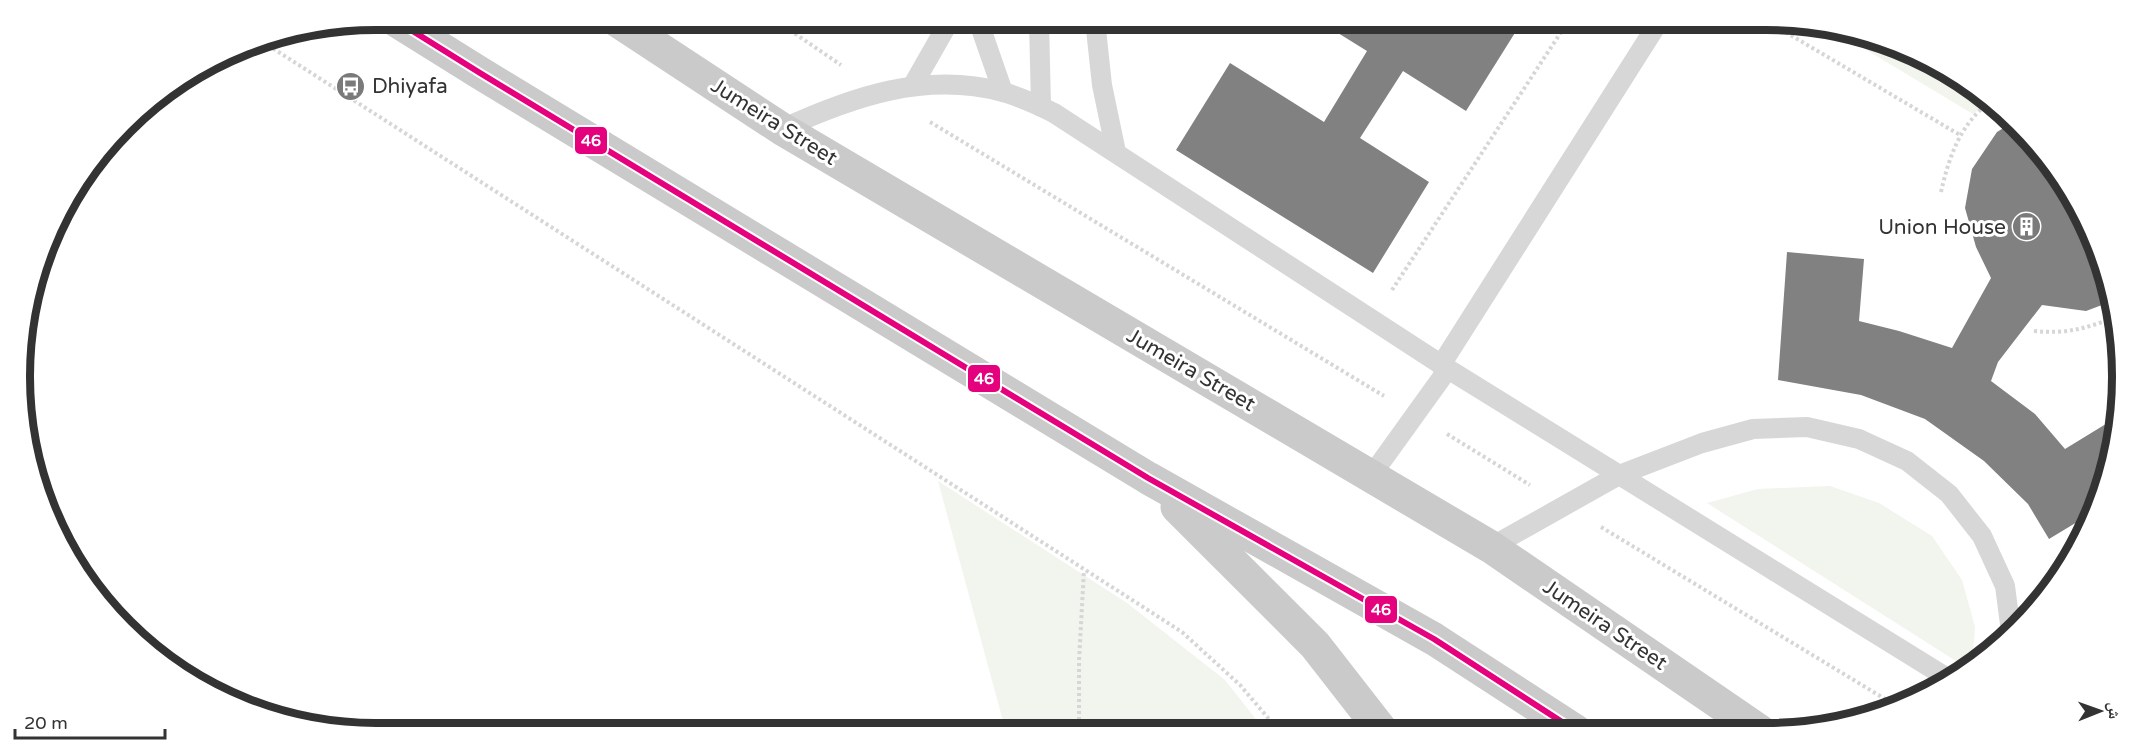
<svg xmlns="http://www.w3.org/2000/svg" width="2142" height="753" font-family="'Varela Round','Noto Naskh Arabic',sans-serif">
	<style>
		.green { fill: #f1f5ed }
		.building { fill: #818181 }
		.lines { fill: none; stroke-linecap: round; stroke-linejoin: round }
		.path { stroke: #d6d6d6; stroke-width: 4; stroke-dasharray: 3 3; stroke-linecap: butt }
		.lane { stroke: #d7d7d7; stroke-width: 20 }
		.primary { stroke: #cacaca; stroke-width: 33 }
		.bus-1-casing { stroke: #fff; stroke-width: 10 }
		.bus-1 { stroke: #e5007d; stroke-width: 6 }
		.labels { text-anchor: middle; dominant-baseline: central; stroke-width: 6; stroke-linejoin: round; paint-order: stroke }
		.poi-label { font-size: 21px; fill: #333; stroke: #fff; text-anchor: start }
		.street-label { font-size: 21px; fill: #333; stroke: #fff }
		.rim { fill: none; stroke: #333; stroke-width: 8 }
		.line-badge { stroke: #fff; stroke-width: 2 }
		.badge-label { font-size: 16px; text-anchor: middle; font-weight: bold; fill: #fff }
	</style>
	<rect width="100%" height="100%" fill="#fff"/>
	<g class="green">
		<path d="M1830 28 1858 32 1983 93 1989 101 1973 114Z"/>
		<path d="M938 481 1127 603 1225 680 1266 732H1006Z"/>
		<path d="M1830 486 1879 503 1932 536 1962 580 1975 627 1972 664 1967 668 1707 503 1758 489Z"/>
	</g>
	<g class="building">
		<path d="M1317 20H1523L1466 111 1403 71 1360 138 1429 182 1373 273 1176 150 1230 63 1324 122 1367 51Z"/>
		<path d="M2010 124 2074 198 2110 302 2086 311 2042 305 1998 362 1991 381 2035 414 2065 449 2114 419 2110 469 2092 513 2049 539 2028 504 1984 461 1925 419 1861 395 1778 380 1787 252 1864 259 1859 321 1899 331 1952 348 1991 278 1976 247 1965 208 1972 169 1997 132Z"/>
	</g>
	<g class="lines">
		<g class="path">
			<path d="M775 20 841 65"/>
			<path d="M1765 20 1960 135"/>
			<path d="M263 42 1182 632 1240 685 1280 732"/>
			<path d="M930 122 1384 396"/>
			<path d="M1941 192C1949 157 1960 124 1990 102"/>
			<path d="M1392 290 1569 20"/>
			<path d="M2034 331C2066 334 2085 329 2115 317"/>
			<path d="M1447 434 1530 485"/>
			<path d="M1601 527 1895 705"/>
			<path d="M1079 732V661L1084 570"/>
		</g>
		<g class="lane">
			<path d="M978 20 1003 92"/>
			<path d="M1039 20 1041 107"/>
			<path d="M1095 20 1102 85 1116 152"/>
			<path d="M913 85 950 20"/>
			<path d="M782 129C852 97 925 71 1003 92 1020 97 1038 105 1054 113L1448 369 1949 679"/>
			<path d="M1441 365 1660 20"/>
			<path d="M1371 476 1448 369"/>
			<path d="M1491 547 1619 475 1702 443 1753 429 1807 427 1859 439 1907 461 1949 494 1982 536 2005 586 2011 632"/>
		</g>
		<g class="primary">
			<path d="M395 20 480 73 1148 478 1434 639 1576 731"/>
			<path d="M616 20 782 129 1491 547 1760 731"/>
			<path d="M1177 507 1315 645 1382 731"/>
		</g>
		<defs>
			<path id="bus-1" d="M395 20 480 73 1148 478 1434 639 1576 731"/>
		</defs>
		<use href="#bus-1" class="bus-1-casing"/>
		<use href="#bus-1" class="bus-1"/>
	</g>
	<defs>
		<symbol id="bus-disc" viewBox="-11 -11 22 22"><circle r="9.5" fill="#7a7a7a" stroke="#fff"/><path d="M-5-6H5V4H4V6H2V4H-2V6H-4V4H-5ZM-3.5-4V0h7V-4ZM-3.5 1.2v1.5H-2V1.2ZM2 1.2v1.5H3.5V1.2Z" fill="#fff"/></symbol>
		<symbol id="building-disc" viewBox="-11 -11 22 22"><circle r="9.5" fill="#7a7a7a" stroke="#fff"/><path d="M-4-6H4V6H1V3H-1V6H-4ZM-2.5-4.3h1.7v1.8h-1.7ZM.8-4.3h1.7v1.8H.8ZM-2.5-1h1.7V.8h-1.7ZM.8-1h1.7V.8H.8Z" fill="#fff"/></symbol>
	</defs>
	<g fill-rule="evenodd">
		<use href="#bus-disc" x="334" y="70" width="33" height="33"/>
		<use href="#building-disc" x="2010" y="210" width="33" height="33"/>
	</g>
	<g class="labels">
		<g class="poi-label">
			<text x="372" y="86">Dhiyafa</text>
			<text x="2006" y="227" text-anchor="end">Union House</text>
		</g>
		<g class="street-label">
			<text transform="translate(774 122) rotate(32)">Jumeira Street</text>
			<text transform="translate(1191 370) rotate(30)">Jumeira Street</text>
			<text transform="translate(1605 625) rotate(34)">Jumeira Street</text>
		</g>
	</g>
	<path d="M0 0H2142V753H0ZM376 30H1766A346 346 0 0 1 2112 376V377A346 346 0 0 1 1766 723H376A346 346 0 0 1 30 377V376A346 346 0 0 1 376 30Z" fill="#fff" fill-rule="evenodd"/>
	<path class="rim" d="M376 30H1766A346 346 0 0 1 2112 376V377A346 346 0 0 1 1766 723H376A346 346 0 0 1 30 377V376A346 346 0 0 1 376 30Z"/>
	<g class="line-badge">
		<rect x="574" y="126" width="34" height="29" rx="6" fill="#e5007d"/>
		<rect x="967" y="364" width="34" height="29" rx="6" fill="#e5007d"/>
		<rect x="1364" y="595" width="34" height="29" rx="6" fill="#e5007d"/>
	</g>
	<g class="badge-label">
		<text x="591" y="146">46</text>
		<text x="984" y="384">46</text>
		<text x="1381" y="615">46</text>
	</g>
	<g transform="translate(2100 711) rotate(89)" stroke="#ffffff" stroke-width="4.5" paint-order="stroke">
	<path d="M0-4.5L10 22L0 15L-10 22Z" fill="#333333"/>
	<text y="-9" font-size="16" font-weight="bold" text-anchor="middle" fill="#333333">ش</text>
	</g>
	<path d="M15 729v9h150v-9" fill="none" stroke="#333333" stroke-width="3"/>
	<text x="24" y="729" font-size="18" fill="#333333" stroke="#ffffff" stroke-width="4.5" paint-order="stroke">20 m</text>
</svg>
